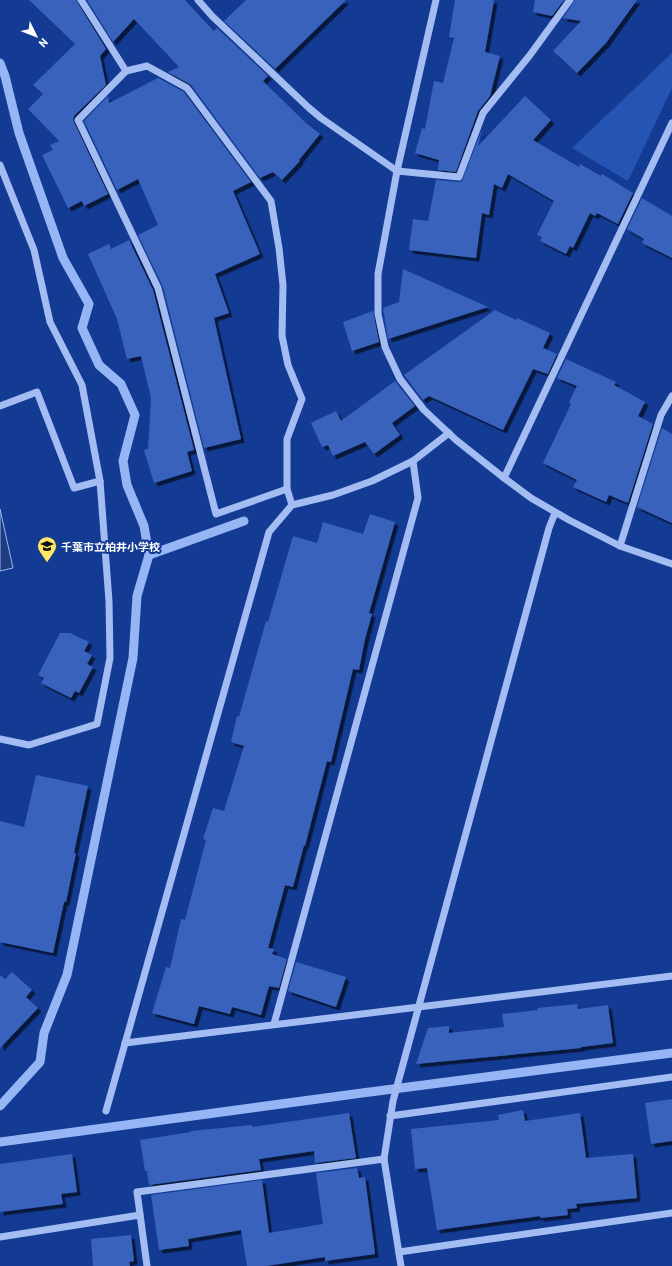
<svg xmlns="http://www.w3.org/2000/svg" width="672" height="1266" font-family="Barlow,'Noto Sans JP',sans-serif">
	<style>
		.green { fill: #2654b3 }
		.water { fill: #203d80; stroke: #95b5f5 }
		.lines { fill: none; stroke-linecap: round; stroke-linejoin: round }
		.stream { stroke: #95b5f5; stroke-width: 9 }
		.building { fill: #3862bb; filter: url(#shadow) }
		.minor { stroke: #a3bcf2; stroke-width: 7 }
		.labels { text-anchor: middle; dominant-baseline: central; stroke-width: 4; stroke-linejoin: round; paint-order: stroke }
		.poi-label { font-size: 11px; font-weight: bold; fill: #fff; stroke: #143b94; text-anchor: start }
	</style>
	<defs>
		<filter id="shadow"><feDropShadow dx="3.5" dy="3.5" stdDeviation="0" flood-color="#0009"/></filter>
	</defs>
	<rect width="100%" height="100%" fill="#143b94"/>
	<path class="green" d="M672 53V88L628 181 572 148Z"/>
	<path class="water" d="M0 509 13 568 0 571Z"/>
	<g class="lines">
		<g class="stream">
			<path d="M0 63 5 76 19 133 63 258 89 304 82 328 99 365 121 384 135 415 123 461 127 485 144 526 149 555 137 596 133 658 67 975 44 1033 40 1062 0 1106"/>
			<path d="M149 555 244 521"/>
			<path d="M0 1142 362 1093 672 1053"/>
		</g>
	</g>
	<g class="building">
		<path d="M29 0H76L106 49 100 56 106 85 74 116 73 120 108 194 84 206 82 201 68 208 42 155 53 150 50 145 59 141 28 109 43 94 33 85 75 44Z"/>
		<path d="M87 0H185L214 31 217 28 268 76 263 81 306 123 320 134 299 160 300 161 282 180 273 172 260 178 191 85 168 72 179 67 134 19 113 42Z"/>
		<path d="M246 0H346L275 69 224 21Z"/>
		<path d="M455 0H494L485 52 500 56 490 96 478 111 456 172 438 170 439 160 415 153 422 128 425 129 434 81 443 83 454 38 449 37Z"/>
		<path d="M535 0H564L552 16 533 12Z"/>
		<path d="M575 0H637L606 43 577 73 553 51 581 21 563 18Z"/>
		<path d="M158 78 184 92 251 182 233 191 260 254 215 274 229 313 214 318 241 439 204 448 163 287 138 235 158 225 138 179 117 190 84 121 108 96 109 103Z"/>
		<path d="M525 96 551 120 533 140 579 167 580 164 601 176 602 174 633 193 618 224 597 213 595 216 590 213 573 248 570 246 566 254 540 241 542 237 537 235 554 201 508 174 502 188 494 184 489 215 482 213 476 258 409 250 413 219 428 221 436 180 459 182 462 181 482 129 478 146Z"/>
		<path d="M642 198 672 216V258L642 243 644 239 627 229Z"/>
		<path d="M129 240 153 290 194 450 187 452 192 471 154 483 144 450 148 449 151 398 141 356 127 359 117 319 88 254 109 244 111 249Z"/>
		<path d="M403 269 488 307 388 339 383 308 399 302Z"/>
		<path d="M495 310 516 320 517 318 550 333 543 348 557 354 548 374 533 369 503 430 429 396 423 400 404 375Z"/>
		<path d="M373 311 379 342 352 351 343 322Z"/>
		<path d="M566 359 616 382 614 385 645 402 638 416 653 424 628 503 609 495 606 502 573 487 577 480 543 463 571 404 569 402 577 386 557 378Z"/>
		<path d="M395 381 415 406 392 423 400 435 374 454 365 442 333 456 328 445 322 447 311 423 336 411 341 421Z"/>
		<path d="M662 428 672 434V523L637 507Z"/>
		<path d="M370 514 395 522 369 613 372 614 365 639 359 670 353 669 331 762 327 761 305 846 304 845 293 887 285 885 268 948 274 949 272 954 287 959 279 988 269 986 261 1015 232 1007 230 1014 199 1006 194 1024 152 1013 166 967 170 968 181 919 185 920 206 840 203 839 213 808 224 811 244 746 231 742 237 716 239 717 266 621 268 622 293 536 317 543 323 522 363 534Z"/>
		<path d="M60 633H70L89 642 84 651 92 655 87 664 93 667 79 693 75 691 71 698 41 683 44 678 38 675Z"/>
		<path d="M36 775 88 786 74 853H76L66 902H64L53 953 0 942V821L24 827Z"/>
		<path d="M296 962 346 977 336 1007 288 991Z"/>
		<path d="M12 972 32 990 26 997 38 1008 0 1048V975L5 979Z"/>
		<path d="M577 1004 578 1009 608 1005 613 1043 581 1047V1048L416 1064 428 1028 449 1026V1033L504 1027 502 1014 538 1010V1008Z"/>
		<path d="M672 1099V1141L651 1144 645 1103Z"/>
		<path d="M523 1110 525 1121 580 1113 586 1158 633 1154 637 1198 576 1204 577 1208 567 1209 568 1215 540 1218V1216L437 1230 427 1168 415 1169 411 1129 499 1120 498 1115Z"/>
		<path d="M349 1113 356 1158 315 1163 314 1151 259 1159 261 1170 149 1185 147 1171H145L140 1140 191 1132V1131L252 1125V1127Z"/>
		<path d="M72 1154 77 1192 61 1194 63 1204 0 1212V1164Z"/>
		<path d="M357 1168 359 1178 365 1177 375 1254 325 1261V1257L266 1266H247L241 1230 188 1239 189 1246 159 1250 151 1195 262 1180 269 1233 323 1224 316 1173Z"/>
		<path d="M131 1235 134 1261 129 1262 130 1266H93L91 1239Z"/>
	</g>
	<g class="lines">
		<g class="minor">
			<path d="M81 0 126 71 147 66 187 88 271 201 279 248 283 285 282 336 288 365 302 399 287 439V489L292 505"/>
			<path d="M198 0 212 16 309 108 321 118 397 171 459 177 483 113 530 55 570 0"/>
			<path d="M436 0 397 171 378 274V314L385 347 400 379 424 410 456 440 504 478 531 498 569 520 620 546 672 564"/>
			<path d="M126 71 78 120 158 288 216 514 287 489"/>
			<path d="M0 165 34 250 50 322 82 385 100 481 109 601 110 658 97 724 29 745 0 739"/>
			<path d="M0 406 37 392 74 488 100 481"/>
			<path d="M504 478 672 123"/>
			<path d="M620 546 661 415 672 396"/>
			<path d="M274 1024 418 498 413 461"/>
			<path d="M125 1043 672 976"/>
			<path d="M106 1111 269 532 292 505 333 495 372 481 413 461 449 433"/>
			<path d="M390 1116 672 1077"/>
			<path d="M0 1237 140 1215"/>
			<path d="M399 1252 672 1213"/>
			<path d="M147 1266 137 1192 384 1159"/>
			<path d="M401 1266 384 1159 393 1101 549 528 555 513"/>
		</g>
	</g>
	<defs>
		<symbol id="school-pin" viewBox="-11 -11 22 30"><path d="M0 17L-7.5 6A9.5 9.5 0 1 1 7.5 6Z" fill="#ffe664" stroke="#143b94"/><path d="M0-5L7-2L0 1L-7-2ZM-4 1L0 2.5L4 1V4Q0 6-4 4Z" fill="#111"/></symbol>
	</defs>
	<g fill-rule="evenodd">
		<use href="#school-pin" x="36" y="535" width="22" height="30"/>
	</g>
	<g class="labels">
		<g class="poi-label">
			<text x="61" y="546">千葉市立柏井小学校</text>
		</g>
	</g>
	<g transform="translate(36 36) rotate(133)" stroke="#143b94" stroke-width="3" paint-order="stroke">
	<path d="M0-3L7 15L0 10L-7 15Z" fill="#ffffff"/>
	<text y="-6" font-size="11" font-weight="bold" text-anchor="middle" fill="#ffffff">N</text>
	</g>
</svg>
